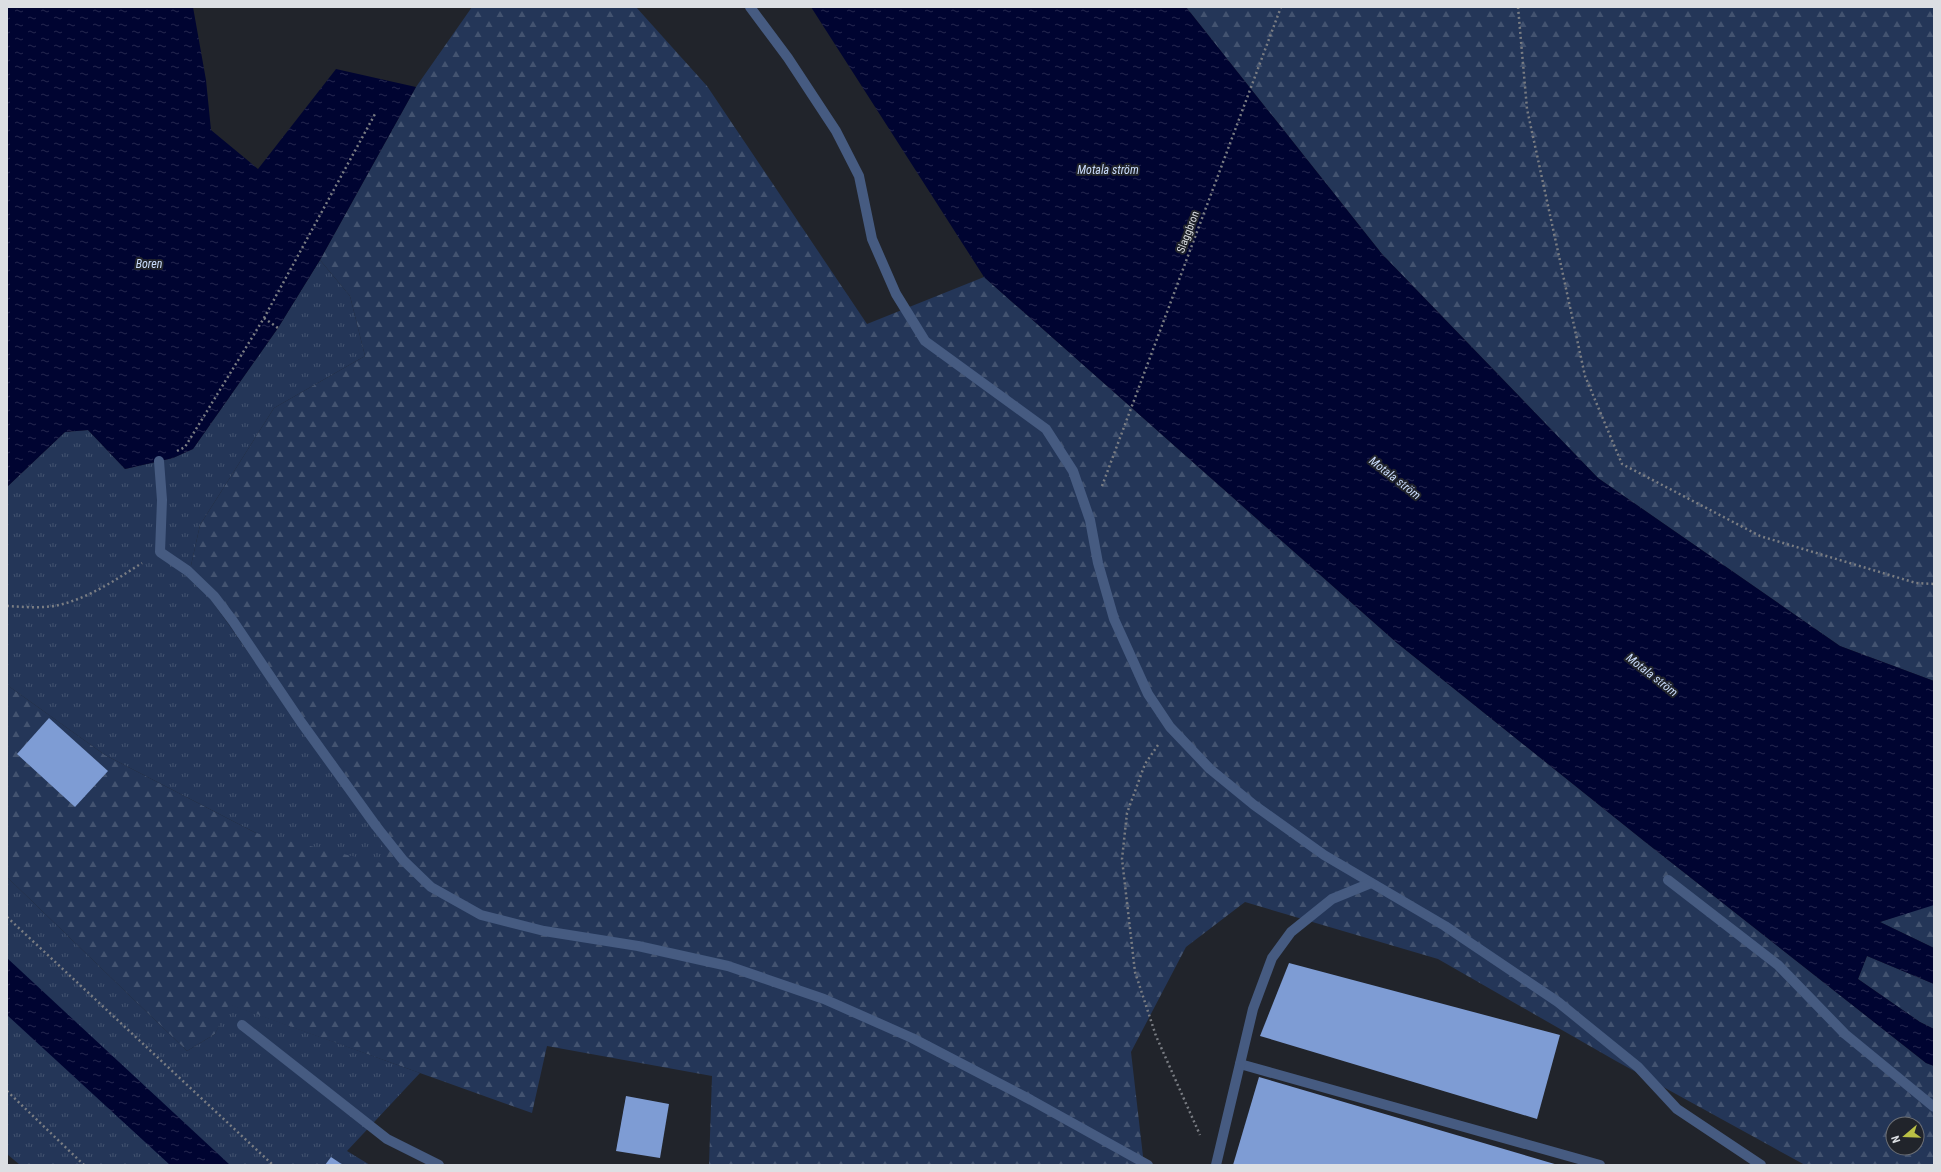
<svg xmlns="http://www.w3.org/2000/svg" width="1941" height="1172" font-family="'Roboto Condensed',sans-serif">
	<style>
		.forest { fill: url(#forest-firs); fill-rule: evenodd }
		.park { fill: url(#park-tufts) }
		.water { fill: url(#water-ripples) }
		.building { fill: #7e9cd4 }
		.lines { fill: none; stroke-linecap: round; stroke-linejoin: round }
		.path { stroke: #7a7d83; stroke-width: 2.5; stroke-dasharray: 2 3; stroke-linecap: butt }
		.minor { stroke: #465b81; stroke-width: 10 }
		.labels { text-anchor: middle; dominant-baseline: central; stroke-width: 4; stroke-linejoin: round; paint-order: stroke }
		.street-label { font-size: 11px; fill: #dcdfe3; stroke: #21242b }
		.water-label { font-size: 12px; font-style: italic; fill: #c9dbfb; stroke: #21242b }
	</style>
	<defs>
		<pattern id="forest-firs" width="22" height="20" patternUnits="userSpaceOnUse"><rect width="22" height="20" fill="#243658"/><path d="M5 1l3.5 6h-7zM16 11l3.5 6h-7z" fill="#435370"/></pattern>
		<pattern id="park-tufts" width="24" height="20" patternUnits="userSpaceOnUse"><rect width="24" height="20" fill="#243658"/><path d="M3 7l-1-3M5 7V3M7 7l1-3M15 17l-1-3M17 17v-4M19 17l1-3" fill="none" stroke="#435370"/></pattern>
		<pattern id="water-ripples" width="26" height="14" patternUnits="userSpaceOnUse"><rect width="26" height="14" fill="#000431"/><path d="M2 4q2-2 4 0t4 0M15 11q2-2 4 0t4 0" fill="none" stroke="#25284f"/></pattern>
	</defs>
	<rect width="100%" height="100%" fill="#21242b"/>
	<g class="forest">
		<path d="M472 7H636L707 86 867 324 984 277 1397 643 1644 841 1926 1063 1934 1066V1165H1805L1616 1061 1438 959 1245 902 1186 947 1131 1052 1144 1165H709L712 1076 547 1046 532 1113 230 1005 215 1034 187 1051 7 877V685L105 755 256 833 381 840 190 570 200 525 274 408 365 356 350 296 320 260 416 87ZM1893 1124H1917V1148H1893Z"/>
		<path d="M1186 7H1934V681L1840 646 1598 478 1382 254Z"/>
		<path d="M1933 904 1934 948 1880 922Z"/>
		<path d="M1867 956 1934 984V1029L1920 1022 1858 979Z"/>
	</g>
	<g class="park">
		<path d="M320 260 350 296 365 356 274 408 200 525 190 570 381 840V863L256 833 105 755 7 685V487L65 432 88 430 125 469 173 458 193 449 278 328Z"/>
		<path d="M7 877 187 1051 215 1034 229 1004 420 1073 347 1151 370 1165H20L7 1154Z"/>
	</g>
	<g class="water">
		<path d="M7 7H193L206 80 211 130 258 169 336 69 416 87 320 260 278 328 193 449 173 458 125 469 88 430 65 432 7 487Z"/>
		<path d="M811 7H1186L1382 254 1598 478 1840 646 1934 681V905L1880 922 1934 948V984L1867 956 1858 979 1920 1022 1934 1029V1066L1926 1063 1644 841 1397 643 984 277Z"/>
		<path d="M7 958 230 1165H170L7 1015Z"/>
	</g>
	<g class="building">
		<path d="M49 718 108 771 75 807 17 754Z"/>
		<path d="M1289 963 1560 1035 1537 1119 1260 1036Z"/>
		<path d="M1259 1077 1558 1165H1233Z"/>
		<path d="M626 1096 669 1104 660 1158 616 1151Z"/>
		<path d="M331 1157 343 1165H325Z"/>
	</g>
	<g class="lines">
		<g class="path">
			<path d="M1518 7 1527 109 1585 376 1622 464 1760 536 1916 583 1934 584"/>
			<path d="M264 318 278 328"/>
			<path d="M177 451 185 447 264 318 375 114"/>
			<path d="M1102 486 1281 7"/>
			<path d="M7 606C25 607 45 609 63 604 92 596 117 579 142 563"/>
			<path d="M1158 745 1145 764 1127 813 1122 859 1135 972 1156 1036 1200 1135"/>
			<path d="M7 917 273 1165"/>
			<path d="M7 1091 84 1165"/>
		</g>
		<g class="minor">
			<path d="M750 7 788 58 836 131 859 176 872 239 896 294 925 341 1046 429 1073 471 1090 520 1098 563 1114 619 1148 694 1170 727 1210 769 1254 805 1324 855 1445 926 1558 1002 1638 1067 1677 1109 1761 1165"/>
			<path d="M159 461 162 500 160 552 188 571 214 596 233 621 301 722 376 826 403 860 431 887 481 915 544 931 638 946 728 966 824 999 912 1038 1031 1100 1148 1165"/>
			<path d="M1668 880 1778 965 1845 1034 1934 1107"/>
			<path d="M242 1025 387 1139 439 1165"/>
			<path d="M1240 1064 1600 1165"/>
			<path d="M1216 1165 1253 1009 1272 958 1291 932 1332 899 1371 883"/>
		</g>
	</g>
	<g class="labels">
		<g class="street-label">
			<text transform="translate(1188 232) rotate(-69)">Slaggbron</text>
		</g>
		<g class="water-label">
			<text x="1108" y="170">Motala ström</text>
			<text x="149" y="264">Boren</text>
			<text transform="translate(1395 478) rotate(38)">Motala ström</text>
			<text transform="translate(1652 675) rotate(38)">Motala ström</text>
		</g>
	</g>
	<rect width="1941" height="1172" fill="none" stroke="#dcdfe3" stroke-width="16"/>
	<g transform="translate(1905 1136) rotate(251)"><circle r="19" fill="#21242b" stroke="#6c6f75"/>
	<path d="M0-3L7 15L0 10L-7 15Z" fill="#bac045"/>
	<text y="-6" font-size="11" font-weight="bold" text-anchor="middle" fill="#dcdfe3">N</text>
	</g>
</svg>
